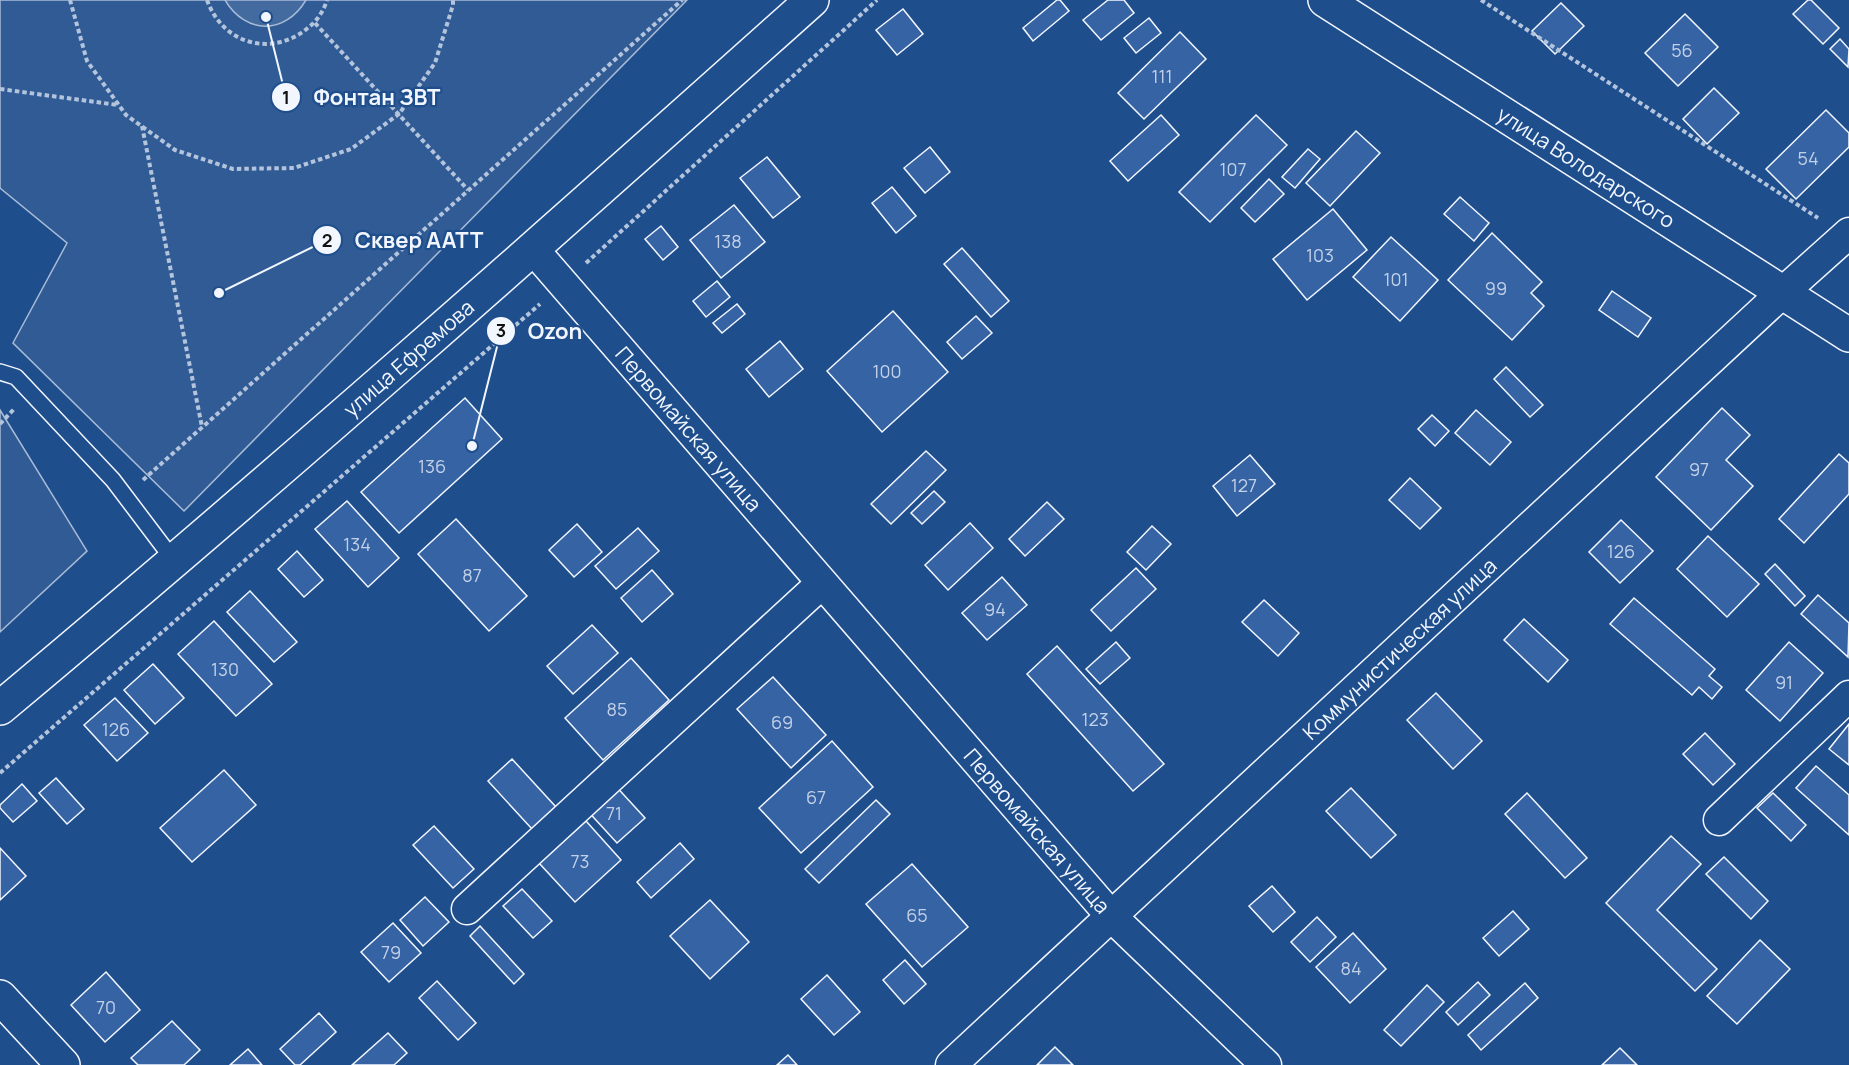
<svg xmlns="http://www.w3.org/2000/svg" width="1849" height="1065" font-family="Manrope,sans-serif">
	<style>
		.green { fill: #305b95; stroke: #a8bbd7; stroke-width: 1.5 }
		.water { fill: #446ba0; stroke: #a8bbd7; stroke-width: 1.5 }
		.building { fill: #3563a3; stroke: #f2f6ff; stroke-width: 1.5 }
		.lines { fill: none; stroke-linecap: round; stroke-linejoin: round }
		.service-casing { stroke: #f2f6ff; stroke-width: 18 }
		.minor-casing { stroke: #f2f6ff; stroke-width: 33 }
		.tertiary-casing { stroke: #f2f6ff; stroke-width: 36 }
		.primary-casing { stroke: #f2f6ff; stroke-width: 36 }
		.path { stroke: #b3c4dc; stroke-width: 4; stroke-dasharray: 4.5 3; stroke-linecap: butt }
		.service { stroke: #1f4e8c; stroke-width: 15 }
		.minor { stroke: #1f4e8c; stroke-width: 30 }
		.tertiary { stroke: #1f4e8c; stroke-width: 33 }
		.primary { stroke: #1f4e8c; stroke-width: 33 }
		.labels { text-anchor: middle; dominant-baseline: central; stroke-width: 4.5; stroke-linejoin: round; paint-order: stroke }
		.number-label { font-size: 18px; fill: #c3d1e8 }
		.street-label { font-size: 21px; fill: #f2f6ff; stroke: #1f4e8c }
		.leader { fill: none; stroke: #f2f6ff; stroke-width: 2 }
		.callout-dot { fill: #f2f6ff; stroke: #1f4e8c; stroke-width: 2 }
		.mark-label { font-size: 18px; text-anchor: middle; font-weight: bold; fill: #111 }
		.callout-label { font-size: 22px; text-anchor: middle; font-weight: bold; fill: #f2f6ff; stroke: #1f4e8c; stroke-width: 4.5; stroke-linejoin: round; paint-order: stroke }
	</style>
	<rect width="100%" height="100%" fill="#1f4e8c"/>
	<g class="green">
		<path d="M0 0H687L184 511 13 343 67 243 0 188Z"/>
		<path d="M0 410 87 551 0 632Z"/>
	</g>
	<path class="water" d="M225 0H306C285 35 246 35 225 0Z"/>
	<g class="building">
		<path d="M1057 0H1060L1069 11 1033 41 1023 28Z"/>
		<path d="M1108 0H1124L1134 13 1101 40 1083 20Z"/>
		<path d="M1808 0H1811L1839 28 1823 44 1793 14Z"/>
		<path d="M1561 3 1584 26 1555 54 1532 31Z"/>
		<path d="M903 9 923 34 897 55 876 30Z"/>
		<path d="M1685 14 1718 47 1678 86 1645 53Z"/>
		<path d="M1149 18 1161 33 1136 53 1124 38Z"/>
		<path d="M1180 32 1206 59 1144 119 1118 93Z"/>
		<path d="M1840 39 1849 49 1848 67 1830 49Z"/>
		<path d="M1714 88 1739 113 1707 144 1683 119Z"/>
		<path d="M1826 110 1849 133V147L1796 199 1766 169Z"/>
		<path d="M1161 115 1179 135 1128 181 1110 161Z"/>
		<path d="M1256 115 1287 145 1210 222 1179 192Z"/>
		<path d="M1356 131 1380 153 1330 206 1306 183Z"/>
		<path d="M930 147 950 172 925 193 904 168Z"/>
		<path d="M1308 149 1320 159 1295 188 1282 177Z"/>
		<path d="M767 157 800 197 773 218 740 178Z"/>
		<path d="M1269 179 1284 194 1255 222 1241 208Z"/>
		<path d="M892 187 916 216 896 233 872 203Z"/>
		<path d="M1460 197 1489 223 1474 241 1444 214Z"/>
		<path d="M734 205 765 242 721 278 690 240Z"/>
		<path d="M1333 209 1367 250 1307 300 1273 259Z"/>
		<path d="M661 226 678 247 663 260 645 239Z"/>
		<path d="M1492 233 1542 282 1531 293 1544 306 1512 340 1448 280Z"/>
		<path d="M1391 237 1438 280 1400 321 1353 277Z"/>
		<path d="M962 248 1009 301 991 317 944 264Z"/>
		<path d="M717 281 730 297 706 317 693 301Z"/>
		<path d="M1612 291 1651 318 1638 337 1599 310Z"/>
		<path d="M737 304 745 314 722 333 713 323Z"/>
		<path d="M893 311 948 372 882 432 827 371Z"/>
		<path d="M976 316 992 333 962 359 947 342Z"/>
		<path d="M780 341 803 369 769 397 746 369Z"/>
		<path d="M1506 367 1543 405 1530 417 1494 379Z"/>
		<path d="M465 398 502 439 399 533 361 492Z"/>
		<path d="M1722 408 1750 435 1726 460 1753 486 1711 530 1656 477Z"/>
		<path d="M1476 410 1511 442 1490 465 1455 433Z"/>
		<path d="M1432 415 1449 431 1435 446 1418 429Z"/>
		<path d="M926 451 946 470 891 524 871 504Z"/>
		<path d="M1839 454 1849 463V494L1804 543 1779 519Z"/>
		<path d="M1250 455 1275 484 1237 516 1213 486Z"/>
		<path d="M1410 478 1441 508 1420 529 1389 500Z"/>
		<path d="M934 491 945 502 922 524 911 513Z"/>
		<path d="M347 501 399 558 368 587 315 529Z"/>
		<path d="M1047 502 1064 519 1025 556 1009 539Z"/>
		<path d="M456 519 527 596 489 631 418 554Z"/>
		<path d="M1621 520 1653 551 1620 583 1589 552Z"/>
		<path d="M970 523 993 548 948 590 925 565Z"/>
		<path d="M577 524 602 552 574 577 549 550Z"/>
		<path d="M1152 526 1171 544 1146 570 1127 552Z"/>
		<path d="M638 528 659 551 616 589 595 566Z"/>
		<path d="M1708 536 1759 584 1727 617 1677 569Z"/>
		<path d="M297 551 323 580 304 597 278 569Z"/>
		<path d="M1775 564 1805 596 1795 606 1765 574Z"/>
		<path d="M1136 568 1156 589 1111 631 1091 610Z"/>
		<path d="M652 570 673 594 642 622 621 598Z"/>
		<path d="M1002 577 1027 605 987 640 962 613Z"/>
		<path d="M250 591 297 642 274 662 227 612Z"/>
		<path d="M1818 595 1849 623 1848 657 1801 614Z"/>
		<path d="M1634 598 1715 669 1709 676 1722 687 1712 699 1699 687 1692 695 1610 624Z"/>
		<path d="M1264 600 1299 633 1278 656 1242 622Z"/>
		<path d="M1524 619 1568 660 1548 682 1504 640Z"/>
		<path d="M214 621 272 684 236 716 178 654Z"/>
		<path d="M592 625 618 653 573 694 547 666Z"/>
		<path d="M1116 642 1130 658 1100 684 1086 669Z"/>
		<path d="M1789 642 1823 673 1780 721 1746 690Z"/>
		<path d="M1057 646 1164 764 1133 791 1027 674Z"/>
		<path d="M631 658 669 700 603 760 565 718Z"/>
		<path d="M153 664 184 698 155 724 124 690Z"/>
		<path d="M773 677 826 735 791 768 737 709Z"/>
		<path d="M1436 693 1482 741 1453 769 1407 720Z"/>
		<path d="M115 698 148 733 117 761 84 725Z"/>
		<path d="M1849 724V765L1829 749Z"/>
		<path d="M1705 733 1735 764 1713 785 1683 754Z"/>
		<path d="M832 741 873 787 801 853 759 808Z"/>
		<path d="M512 759 556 807 532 829 488 781Z"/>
		<path d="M1816 766 1849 795V835L1796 788Z"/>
		<path d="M224 770 256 805 192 862 160 828Z"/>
		<path d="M56 778 84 809 67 824 39 793Z"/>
		<path d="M612 782 645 818 617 843 584 807Z"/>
		<path d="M22 784 37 801 13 822 0 808V805Z"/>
		<path d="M1351 788 1396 835 1371 858 1326 811Z"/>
		<path d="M1527 793 1587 858 1565 878 1505 814Z"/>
		<path d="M1773 793 1806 825 1791 841 1757 808Z"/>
		<path d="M876 800 890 814 819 883 805 869Z"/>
		<path d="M586 821 621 860 575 902 539 863Z"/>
		<path d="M434 826 474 869 453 888 413 845Z"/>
		<path d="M1671 836 1701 864 1657 910 1717 969 1695 991 1606 903Z"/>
		<path d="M680 843 694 859 651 898 637 882Z"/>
		<path d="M0 848 26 876 0 900Z"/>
		<path d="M1724 857 1768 901 1751 919 1706 874Z"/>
		<path d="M912 864 968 927 922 967 866 904Z"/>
		<path d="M1272 886 1295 912 1273 932 1249 906Z"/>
		<path d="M522 889 552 921 533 938 503 906Z"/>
		<path d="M425 897 449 922 423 946 400 920Z"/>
		<path d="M710 900 749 942 710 979 670 936Z"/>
		<path d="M1513 911 1529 929 1499 956 1483 938Z"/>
		<path d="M1317 917 1336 937 1310 962 1291 942Z"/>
		<path d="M393 923 421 953 389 982 361 952Z"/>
		<path d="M480 926 524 974 514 984 470 936Z"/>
		<path d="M1353 933 1386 969 1350 1003 1316 967Z"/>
		<path d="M1760 940 1790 969 1737 1024 1707 996Z"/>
		<path d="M905 960 926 984 904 1004 883 980Z"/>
		<path d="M106 972 140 1010 105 1042 71 1005Z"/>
		<path d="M827 975 860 1012 834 1035 801 999Z"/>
		<path d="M437 981 476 1023 458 1040 419 998Z"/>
		<path d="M1478 982 1490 995 1458 1025 1446 1012Z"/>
		<path d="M1525 983 1538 998 1481 1050 1468 1035Z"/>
		<path d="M1427 985 1444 1002 1401 1046 1384 1030Z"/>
		<path d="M319 1013 336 1032 300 1065H295L280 1049Z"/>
		<path d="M172 1021 200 1050 184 1065H138L131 1058Z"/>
		<path d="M388 1033 407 1053 394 1065H352Z"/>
		<path d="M1055 1047 1073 1065H1037Z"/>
		<path d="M1620 1048 1637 1065H1602Z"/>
		<path d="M248 1049 262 1065H230Z"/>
		<path d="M788 1055 797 1065H777Z"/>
	</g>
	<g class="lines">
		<defs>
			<path id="service" d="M0 372 16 377 113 480 175 562"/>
			<g id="minor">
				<path id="s1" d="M533 249 1112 917 1266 1065"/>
				<path d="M1719 820 1849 696"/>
				<path d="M467 909 822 583"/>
				<path id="s2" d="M951 1065 1782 293 1849 233"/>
			</g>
			<path id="tertiary" d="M0 997 63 1065"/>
			<g id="primary">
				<path id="s3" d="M1325 0 1849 335"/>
				<path id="s4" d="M0 708C275 478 544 240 812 0"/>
			</g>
		</defs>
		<use href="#service" class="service-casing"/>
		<use href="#minor" class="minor-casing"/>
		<use href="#tertiary" class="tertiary-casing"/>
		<use href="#primary" class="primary-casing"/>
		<g class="path">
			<path d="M70 0 87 61 126 115 175 150 233 169 294 168 351 149 399 114 435 63 453 5V0"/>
			<path d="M207 0C223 45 273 58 309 27 317 21 324 10 327 0"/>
			<path d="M1481 0 1818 218"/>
			<path d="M315 23 468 190"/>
			<path d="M0 89 118 105"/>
			<path d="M142 126 202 427"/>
			<path d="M586 263 877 0"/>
			<path d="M0 424 14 409"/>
			<path d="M143 480 682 0"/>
			<path d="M0 773 540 304"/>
		</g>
		<use href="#service" class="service"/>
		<use href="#minor" class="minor"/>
		<use href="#tertiary" class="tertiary"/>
		<use href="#primary" class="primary"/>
	</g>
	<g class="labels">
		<g class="number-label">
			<text x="1682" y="50">56</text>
			<text x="1162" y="76">111</text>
			<text x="1808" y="158">54</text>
			<text x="1233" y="169">107</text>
			<text x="728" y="241">138</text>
			<text x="1320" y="255">103</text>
			<text x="1396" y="279">101</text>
			<text x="1496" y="288">99</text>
			<text x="887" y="371">100</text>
			<text x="432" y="466">136</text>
			<text x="1699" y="469">97</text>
			<text x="1244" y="485">127</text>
			<text x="357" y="544">134</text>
			<text x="1621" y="551">126</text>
			<text x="472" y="575">87</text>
			<text x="995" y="609">94</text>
			<text x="225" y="669">130</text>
			<text x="1784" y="682">91</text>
			<text x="617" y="709">85</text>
			<text x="1095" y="719">123</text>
			<text x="782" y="722">69</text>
			<text x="116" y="729">126</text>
			<text x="816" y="797">67</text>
			<text x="614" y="813">71</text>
			<text x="580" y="861">73</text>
			<text x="917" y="915">65</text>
			<text x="391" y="952">79</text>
			<text x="1351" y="968">84</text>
			<text x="106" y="1007">70</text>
		</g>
		<g class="street-label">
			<text stroke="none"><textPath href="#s3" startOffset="310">улица Володарского</textPath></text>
			<text stroke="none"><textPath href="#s4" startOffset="538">улица Ефремова</textPath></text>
			<text stroke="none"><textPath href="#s1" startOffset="238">Первомайская улица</textPath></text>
			<text stroke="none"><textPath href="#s2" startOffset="612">Коммунистическая улица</textPath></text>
			<text stroke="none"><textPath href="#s1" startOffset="770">Первомайская улица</textPath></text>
		</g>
	</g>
	<path class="leader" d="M266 17L286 97M219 293L327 240M472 446L501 331"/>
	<g class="callout-dot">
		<circle cx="266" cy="17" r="6"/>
		<circle cx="219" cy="293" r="6"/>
		<circle cx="472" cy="446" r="6"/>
		<circle cx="286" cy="97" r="15"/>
		<circle cx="327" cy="240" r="15"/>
		<circle cx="501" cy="331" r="15"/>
	</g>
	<g class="mark-label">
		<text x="286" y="104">1</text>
		<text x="327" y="247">2</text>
		<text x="501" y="337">3</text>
	</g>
	<g class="callout-label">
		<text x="377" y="105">Фонтан ЗВТ</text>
		<text x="419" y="248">Сквер ААТТ</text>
		<text x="555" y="339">Ozon</text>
	</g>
</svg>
